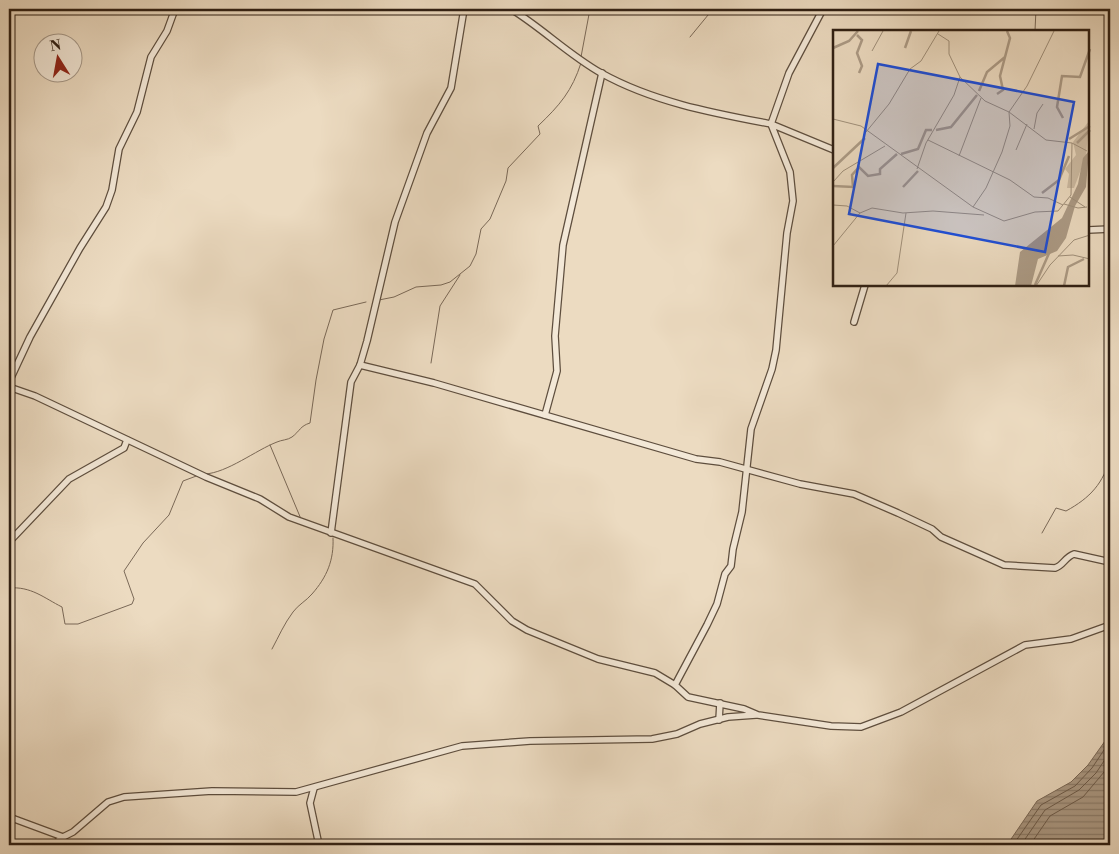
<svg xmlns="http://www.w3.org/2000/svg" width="1119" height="854" font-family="'Libre Bodoni',serif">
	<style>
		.water { fill: url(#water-rules); stroke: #7a6958 }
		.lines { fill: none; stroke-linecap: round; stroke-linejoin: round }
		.shore { stroke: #6e5d4c; stroke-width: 1 }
		.stream { stroke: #7a6958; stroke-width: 1 }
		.minor-casing { stroke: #5e4e3e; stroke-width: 8 }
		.minor { stroke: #f3e8d7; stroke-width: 5.5 }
		.inset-river { fill: none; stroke: #ac9b86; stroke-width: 2.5 }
		.inset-road { fill: none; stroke: #a0907b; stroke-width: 1 }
		.view { fill: #1d4ed8; fill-opacity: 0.15; stroke: #1d4ed8; stroke-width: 2.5 }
		.inset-edge { fill: none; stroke: #2f1f13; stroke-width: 2.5 }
	</style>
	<defs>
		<pattern id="water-rules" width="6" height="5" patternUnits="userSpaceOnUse" patternTransform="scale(1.25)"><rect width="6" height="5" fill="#ac9b86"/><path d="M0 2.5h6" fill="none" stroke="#8c7e6c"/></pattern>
	</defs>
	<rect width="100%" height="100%" fill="#ecdbc1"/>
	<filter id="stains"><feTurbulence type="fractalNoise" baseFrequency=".004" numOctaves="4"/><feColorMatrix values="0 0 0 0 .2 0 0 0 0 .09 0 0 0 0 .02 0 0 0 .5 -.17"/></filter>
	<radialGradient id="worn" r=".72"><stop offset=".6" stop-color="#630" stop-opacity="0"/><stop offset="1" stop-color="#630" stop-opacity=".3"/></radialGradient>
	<path class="water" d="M1110 734V845H1007L1037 801 1071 782 1088 765Z"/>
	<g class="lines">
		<g class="shore">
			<path d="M1013 845 1041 805 1075 786 1092 768 1110 741"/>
			<path d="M1021 845 1045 810 1079 790 1096 773 1110 752"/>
			<path d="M1030 845 1050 816 1083 797 1110 765"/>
		</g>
		<g class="stream">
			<path d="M1035 31 1036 9"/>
			<path d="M690 37 713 9"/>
			<path d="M581 57 590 9"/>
			<path d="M379 300 394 297 416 287 441 285 450 282 470 266 476 254 481 229 490 219 506 181 508 168 540 134 538 126C560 105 572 91 581 63"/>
			<path d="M431 363 440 306 460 275"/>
			<path d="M9 434 11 421"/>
			<path d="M270 445 301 519"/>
			<path d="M205 474C227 473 256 450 277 442 281 440 288 440 292 437 300 431 300 426 310 423L316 380 324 339 333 310 366 302"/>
			<path d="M1042 533 1056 508 1066 511C1090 498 1104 483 1110 457"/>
			<path d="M9 588C31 586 44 598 62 607L65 624H78L132 604 134 599 124 571 143 543 169 515 183 481 199 475"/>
			<path d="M272 649C279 636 284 624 293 612 298 605 306 601 312 594 327 577 334 560 333 538"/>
		</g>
		<defs>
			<g id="minor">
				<path d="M511 9C542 28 569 55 601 73 653 102 713 113 771 124L789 73 823 9"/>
				<path d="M834 150 771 124 790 172 793 201 787 233 776 350 772 369 751 429 742 512 733 549 731 566 725 574 717 604 707 625 675 685 688 697 744 709 758 715 831 726 861 727 901 712 1025 645 1071 639 1110 625"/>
				<path d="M1088 230 1110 229"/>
				<path d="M854 322 865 285"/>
				<path d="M360 365 434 383 696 459 720 462 800 484 854 494 898 513 932 529 941 537 1004 565 1055 568C1063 566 1065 557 1074 554L1110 562"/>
				<path d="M9 382 30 337 80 248 106 207 112 190 119 149 137 112 151 57 167 31 175 9"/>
				<path d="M9 387 35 396 206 477 260 499 289 517 475 584 512 621 527 630 598 659 655 673 675 685"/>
				<path d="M545 415 557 371 555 336 563 245 602 73"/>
				<path d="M331 533 351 382 360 365 367 341 395 222 427 133 451 88 464 9"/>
				<path d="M9 542 69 479 124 448 127 440"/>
				<path d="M719 720 720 703"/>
				<path d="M314 788 310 803 319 845"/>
				<path d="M9 817 63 837 73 832 108 802 124 797 212 791 296 792 462 746 530 741 652 739 677 734 700 724 728 717 756 715"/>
				<path d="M53 845 63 837"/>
			</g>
		</defs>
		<use href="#minor" class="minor-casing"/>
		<use href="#minor" class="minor"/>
	</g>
	<g transform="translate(833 30)">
		<rect width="256" height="256" fill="#ecdbc1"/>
		<path d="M256 91 253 126 241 158H234L236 144 232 139 243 125 240 112Z" fill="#ccbba3"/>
		<path d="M256 121 253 157 242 176 233 208 224 221 205 229 198 256H182L187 222 229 188 245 154 250 128Z" fill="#ac9b86"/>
		<path class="inset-river" d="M24 5 29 10 24 23 29 36 26 43M0 18 16 11 25 1M72 18 78 1M146 61 154 42 172 27 177 8 174 1M164 64 170 60 167 46 172 27M230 88 224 77 229 46 247 47 257 19M103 100 118 97 144 65M236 109 257 96M244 113 257 100M68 124 85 119 93 100H99M0 138 32 108M0 156 20 157 19 145 26 137 35 146 47 144V139L64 124M70 157 85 141M209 163 226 150 236 126M202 255 217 221M231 256 235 237 251 229"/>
		<path class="inset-road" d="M105 4 116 11V24L127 47 152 71 176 82 194 56 221 1M39 21 50 1M176 82 213 110 239 113 238 165 225 181 202 182 171 191 140 177 153 158 169 122 177 96ZM0 89 28 96 140 177M201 99 204 83 210 74M33 102 56 74 77 39 88 31 106 1M95 110 177 150 201 167 215 168 230 175M239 113 254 121M183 120 194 94M126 126 148 68M84 139 93 113 121 65 127 47M0 152 10 141 52 116M237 167 252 177M231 174 245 178 254 177M0 175 14 176 27 183 39 178 70 183 100 181 151 185M0 216 27 183M225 226 240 225 257 229M53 256 64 243 73 183M203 256 217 235 241 210 257 205"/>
		<path class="view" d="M45 34 241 72 212 222 16 184Z"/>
		<rect width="256" height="256" class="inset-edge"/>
	</g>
	<rect width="1119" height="854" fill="none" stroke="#ecdbc1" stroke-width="30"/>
	<rect x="10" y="10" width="1099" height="834" fill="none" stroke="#2f1f13" stroke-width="2.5"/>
	<rect x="15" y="15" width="1089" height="824" fill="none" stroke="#2f1f13"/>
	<g transform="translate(58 58) rotate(349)"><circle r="24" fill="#f3e8d7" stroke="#a59889"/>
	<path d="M0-4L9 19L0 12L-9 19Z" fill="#8f2418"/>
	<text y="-8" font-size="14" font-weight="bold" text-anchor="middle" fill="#2f1f13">N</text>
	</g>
	<rect width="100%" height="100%" filter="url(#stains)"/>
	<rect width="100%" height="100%" fill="url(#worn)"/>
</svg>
